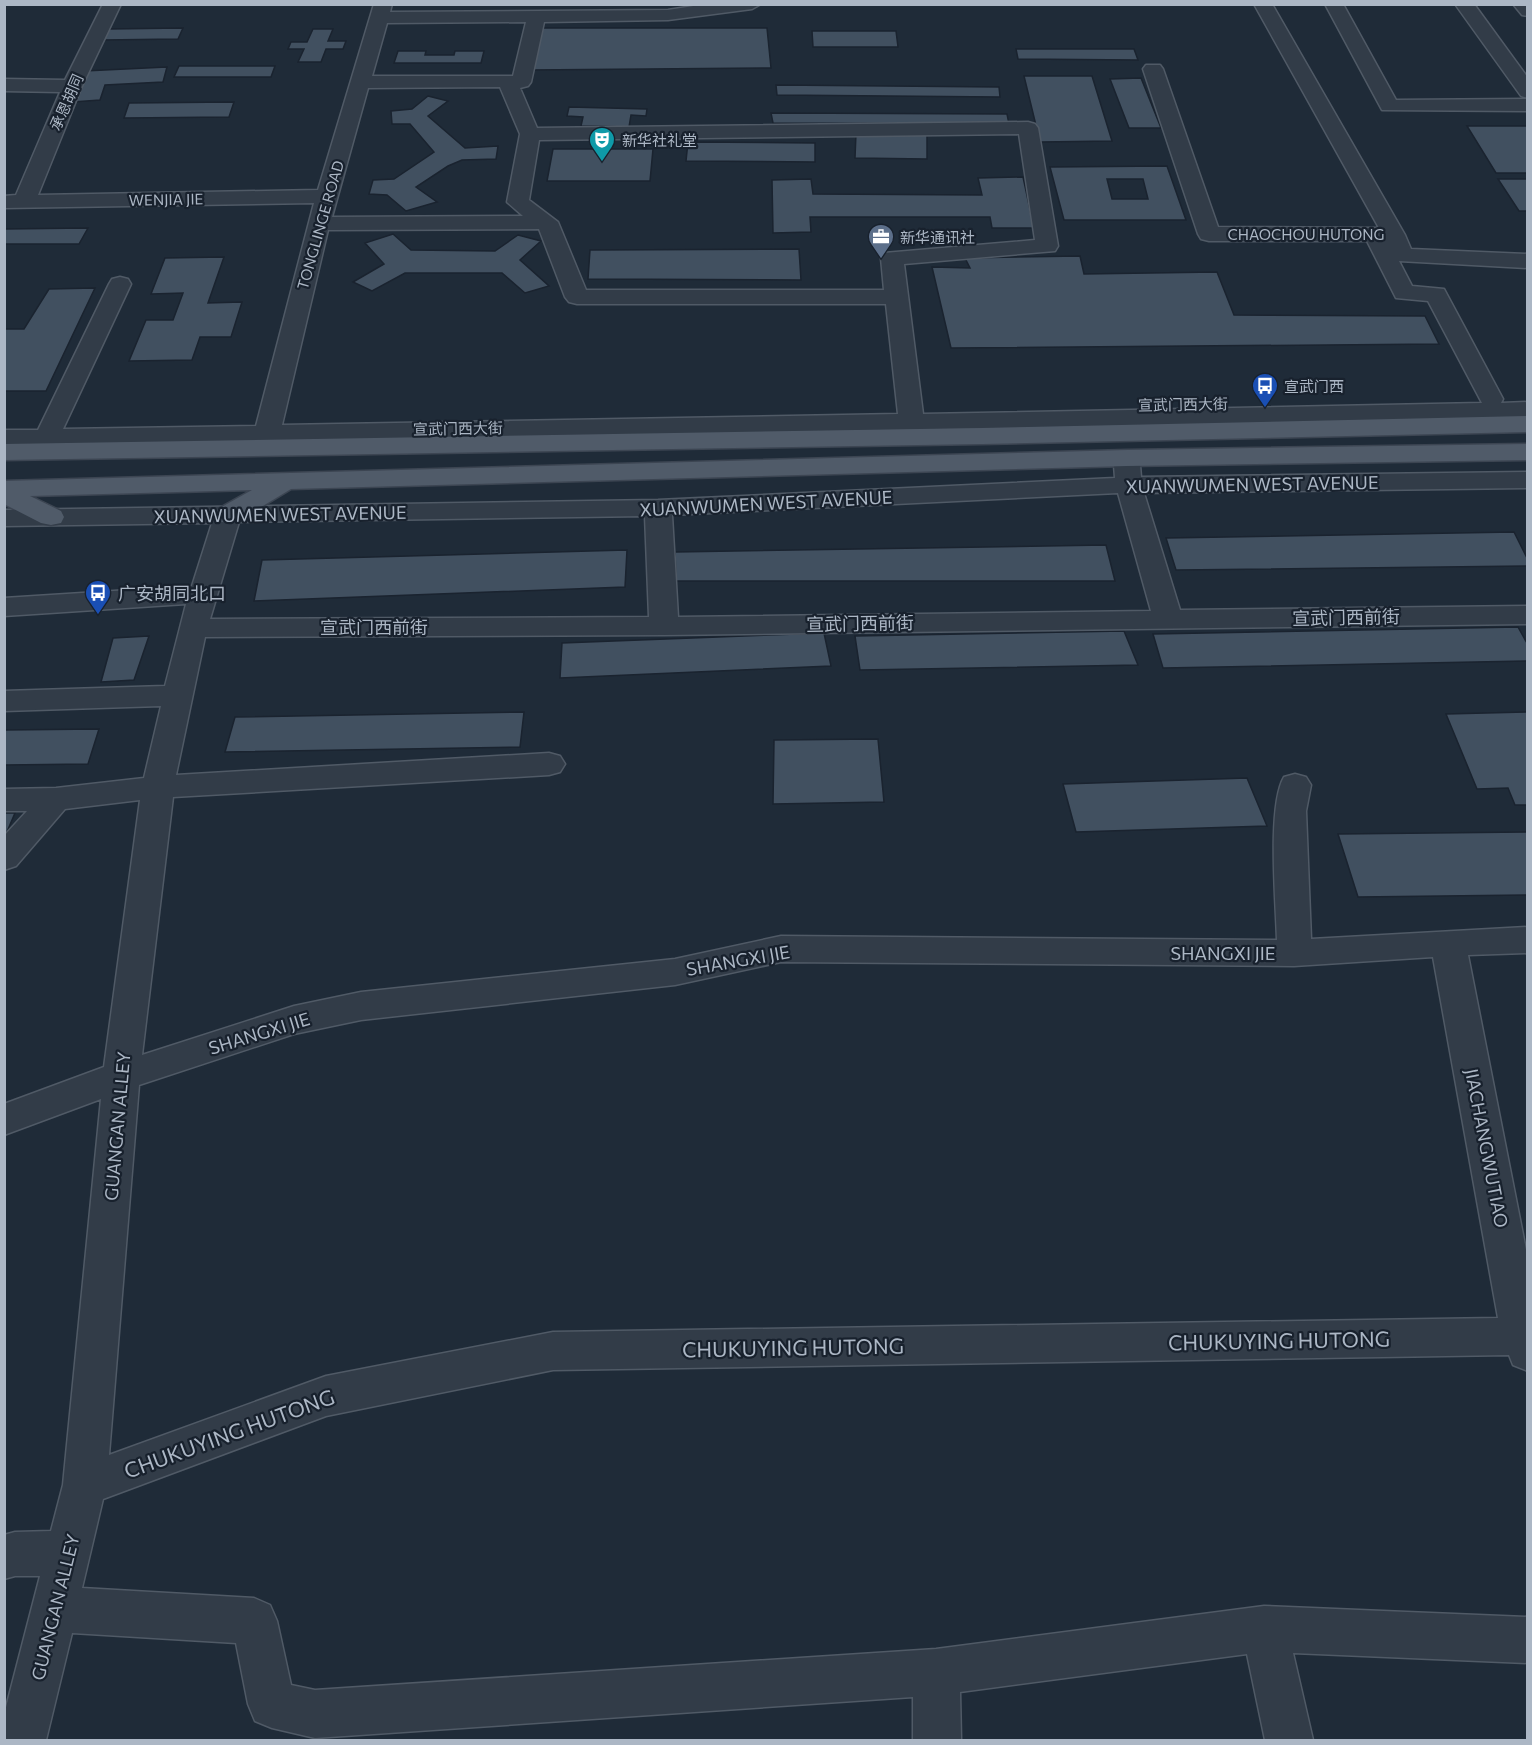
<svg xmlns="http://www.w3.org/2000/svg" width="1532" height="1745" font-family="Commissioner,'Noto Sans SC',sans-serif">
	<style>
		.building { fill: #415060; stroke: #1a232f; stroke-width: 1.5; fill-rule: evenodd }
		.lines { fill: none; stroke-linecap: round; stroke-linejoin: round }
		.minor-casing { stroke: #505a66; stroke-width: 3 }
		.major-casing { stroke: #3c4552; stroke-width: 3 }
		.minor { fill: #323c48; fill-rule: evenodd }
		.major { fill: #505b69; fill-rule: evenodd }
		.labels { text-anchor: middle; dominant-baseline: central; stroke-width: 4.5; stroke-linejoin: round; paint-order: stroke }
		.far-street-label { font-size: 15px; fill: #acb7c5; stroke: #18212d }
		.far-poi-label { font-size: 15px; fill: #acb7c5; stroke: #18212d; text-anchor: start }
		.street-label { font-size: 18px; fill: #acb7c5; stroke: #18212d }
		.poi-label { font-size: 18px; fill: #acb7c5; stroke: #18212d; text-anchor: start }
		.near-street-label { font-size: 21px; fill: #acb7c5; stroke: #18212d }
	</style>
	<rect width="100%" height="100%" fill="#1f2b38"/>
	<g class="building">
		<path d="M183 28 178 39 102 40 108 29Z"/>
		<path d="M537 28H767L771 68 528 70Z"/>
		<path d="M313 29H333L328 41H346L343 49H326L321 62H298L304 49H288L291 42H307Z"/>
		<path d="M812 31H896L898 47H813Z"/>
		<path d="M1016 49H1134L1138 60 1018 59Z"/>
		<path d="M398 51H426L425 55H454L455 51H484L481 63H394Z"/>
		<path d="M179 66H275L271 77H174Z"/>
		<path d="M167 67 163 82 105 85 100 100 73 102 84 71Z"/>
		<path d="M1024 76H1092L1112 141 1040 142Z"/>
		<path d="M1141 78 1161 128H1129L1110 79Z"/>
		<path d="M776 85 999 87 1000 97 777 95Z"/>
		<path d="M428 96 448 101 428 116 465 148 498 146 496 159 462 160 448 166 416 187 437 202 406 211 387 195 369 194 373 180 394 179 434 152 410 124H392L391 111 412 109Z"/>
		<path d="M234 102 229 117 124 118 129 103Z"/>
		<path d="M569 107 647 109 646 116 631 115 629 127 581 126 583 117 567 116Z"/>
		<path d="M771 113 1007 114 1009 124 773 123Z"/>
		<path d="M1467 126H1528V173H1496Z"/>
		<path d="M856 133 927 134V159L855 158Z"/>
		<path d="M688 142 815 143V162L686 161Z"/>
		<path d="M553 149H653L650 181H547Z"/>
		<path d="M1167 166 1186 220H1064L1050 167ZM1107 179H1143L1148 199H1112Z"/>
		<path d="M1023 177 1034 228H992L990 217H810L811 232 773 233 772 180 811 179 813 194 982 195 978 178Z"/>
		<path d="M1498 179H1528V211H1519Z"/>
		<path d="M88 228 79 244H4V229Z"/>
		<path d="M393 234 411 250 495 251 518 235 541 241 520 260 549 286 525 293 502 273H405L372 291 353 282 384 264 365 243Z"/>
		<path d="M799 249 801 280 588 279 590 250Z"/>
		<path d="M1080 256 1084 274 1217 272 1234 315 1425 316 1439 344 951 348 932 267 970 268 965 258Z"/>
		<path d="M224 257 208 303 242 302 231 337H200L192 360 129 361 146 320H173L183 293 151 294 165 258Z"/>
		<path d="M95 288 46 391H4V329H24L49 289Z"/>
		<path d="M1514 532 1528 560V566L1176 570 1166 538Z"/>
		<path d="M1106 545 1115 581H676L675 552Z"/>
		<path d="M627 550 625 587 254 601 262 560Z"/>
		<path d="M1518 627 1528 645V661L1163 668 1153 634Z"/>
		<path d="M1124 631 1138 665 860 670 855 636Z"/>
		<path d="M824 633 831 666 560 678 562 643Z"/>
		<path d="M149 636 134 680 101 682 113 638Z"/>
		<path d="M524 712 520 747 225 752 235 717Z"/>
		<path d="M1528 712V805H1515L1508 788 1477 789 1446 714Z"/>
		<path d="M99 729 88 764 4 765V730Z"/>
		<path d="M878 739 884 802 773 804 774 740Z"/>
		<path d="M1247 778 1267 826 1076 832 1063 784Z"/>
		<path d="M4 813H15L6 834H4Z"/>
		<path d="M1528 832V895L1358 897 1338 834Z"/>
	</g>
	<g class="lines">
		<defs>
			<g id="minor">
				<path d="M103 4H121L82 86 38 195 318 190 374 4H392L390 12 668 10 706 4H761L752 9 668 20 544 22 531 82 528 86 520 88 537 128 1028 122 1035 124 1038 128 1058 246 1055 251 904 264 923 414 1482 403 1428 301 1396 298 1367 241H1209L1201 239 1198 234 1143 69 1146 65H1160L1163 69 1218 227 1379 228 1254 4H1272L1405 235 1411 249 1528 254V268L1399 261 1412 286 1444 289 1503 399 1501 403 1528 402V418L279 441 274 452 265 455 256 452 252 447 253 441 4 446V430H38L109 284 112 279 120 277 128 279 131 284 63 429 256 426 314 203 4 208V196L16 195 60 92 4 91V79L65 80ZM526 22 513 76H372L387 23ZM500 87 520 134 507 202 523 216 332 217 368 88ZM1019 134 1035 240 884 253 881 258 884 290H586L558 222 529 200 539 140ZM539 229 565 297 569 302 577 304H886L898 414 282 425 328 230Z"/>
				<path d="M1325 4H1343L1396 100 1528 99V111L1382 110Z"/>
				<path d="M1455 4H1474L1528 78V98L1521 96Z"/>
				<path d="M1513 4H1528V16L1522 15Z"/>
				<path d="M1127 457 1136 459 1140 465 1141 477 1528 472V488L1144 493 1180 610 1528 606V624L664 635 205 637 176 775 549 753 560 756 565 764 560 772 549 775 173 797 142 1055 294 1006 361 992 675 959 781 936 1277 940C1276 902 1267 806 1284 777L1295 774 1306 777 1311 785 1306 811 1311 939 1528 927V953L1468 955 1528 1260V1371L1513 1365 1509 1355 553 1370 326 1416 103 1499 82 1588 254 1598 270 1605 277 1621 291 1685 315 1690 936 1649 1264 1606 1528 1617V1663L1293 1653 1313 1740H1265L1247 1654 960 1692 961 1740H913V1697L315 1738 272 1728 255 1721 248 1704 236 1643 72 1633 46 1740H4V1715L40 1576H15L4 1579V1535L15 1532 51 1531 63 1485 101 1099 4 1135V1104L104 1067 140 800 65 809 16 866 4 870V836L27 811H4V789L56 788 144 778 161 706 4 711V691L165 686 186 604 4 616V598L192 586 212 523 4 526V510L658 500 1115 478 1114 465 1118 459ZM1118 493 1151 611 678 617 672 515ZM645 516 649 617 210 619 239 522ZM1433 957 1498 1318 553 1332 326 1376 109 1455 139 1085 294 1034 361 1020 675 985 781 962 1294 966Z"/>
			</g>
			<g id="major">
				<path d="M1528 416V432L982 444 4 460V444L982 428Z"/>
				<path d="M1528 444V460L1127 466 291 489 238 521 228 523 218 521 215 515 218 509 252 490 30 496 61 511 64 517 61 523 51 525 41 523 4 504V481L1127 450Z"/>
			</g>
		</defs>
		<use href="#minor" class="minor-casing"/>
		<use href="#major" class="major-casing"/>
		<use href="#minor" class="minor"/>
		<use href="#major" class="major"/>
	</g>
	<defs>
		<symbol id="theatre-pin" viewBox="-11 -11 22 30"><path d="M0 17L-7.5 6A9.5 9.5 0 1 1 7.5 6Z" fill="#0f9aa8" stroke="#18212d"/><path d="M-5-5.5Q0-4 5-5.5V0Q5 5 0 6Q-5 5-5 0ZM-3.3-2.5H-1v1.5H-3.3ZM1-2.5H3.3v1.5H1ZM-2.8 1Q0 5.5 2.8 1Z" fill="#fff"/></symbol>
		<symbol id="office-pin" viewBox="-11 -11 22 30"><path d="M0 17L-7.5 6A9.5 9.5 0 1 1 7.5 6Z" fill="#5c6f8a" stroke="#18212d"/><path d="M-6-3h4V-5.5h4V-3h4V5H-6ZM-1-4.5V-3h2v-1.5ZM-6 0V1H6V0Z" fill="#fff"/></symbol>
		<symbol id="bus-pin" viewBox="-11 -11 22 30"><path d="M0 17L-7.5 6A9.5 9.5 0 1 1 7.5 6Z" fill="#1a4fb4" stroke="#18212d"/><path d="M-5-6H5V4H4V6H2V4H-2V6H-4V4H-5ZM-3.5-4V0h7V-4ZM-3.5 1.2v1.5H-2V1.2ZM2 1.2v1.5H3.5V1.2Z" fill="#fff"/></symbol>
	</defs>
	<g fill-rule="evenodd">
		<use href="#theatre-pin" x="587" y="125" width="30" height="40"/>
		<use href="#office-pin" x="866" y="222" width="30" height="40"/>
		<use href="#bus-pin" x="1250" y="371" width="30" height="40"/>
		<use href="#bus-pin" x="83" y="578" width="30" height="40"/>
	</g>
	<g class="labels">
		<g class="far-street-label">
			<text transform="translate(66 102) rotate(-66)">承恩胡同</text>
			<text transform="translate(166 199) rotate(-1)">WENJIA JIE</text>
			<text transform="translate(320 225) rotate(-74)">TONGLINGE ROAD</text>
			<text x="1306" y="234">CHAOCHOU HUTONG</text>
			<text transform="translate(1183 404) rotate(-1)">宣武门西大街</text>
			<text transform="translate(458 428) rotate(-1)">宣武门西大街</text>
		</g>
		<g class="far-poi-label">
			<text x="622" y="140">新华社礼堂</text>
			<text x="900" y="237">新华通讯社</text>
			<text x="1284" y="386">宣武门西</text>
		</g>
		<g class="street-label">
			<text transform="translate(1252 484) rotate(-1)">XUANWUMEN WEST AVENUE</text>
			<text transform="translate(766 503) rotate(-3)">XUANWUMEN WEST AVENUE</text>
			<text transform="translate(280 514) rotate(-1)">XUANWUMEN WEST AVENUE</text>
			<text transform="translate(1346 617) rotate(-1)">宣武门西前街</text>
			<text transform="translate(860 623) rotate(-1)">宣武门西前街</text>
			<text x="374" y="627">宣武门西前街</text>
			<text x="1223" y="953">SHANGXI JIE</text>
			<text transform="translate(738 960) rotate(-10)">SHANGXI JIE</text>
			<text transform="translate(259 1033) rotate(-17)">SHANGXI JIE</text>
			<text transform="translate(117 1126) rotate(-85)">GUANGAN ALLEY</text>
			<text transform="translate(1487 1148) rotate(79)">JIACHANGWUTIAO</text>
			<text transform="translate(55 1607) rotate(-76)">GUANGAN ALLEY</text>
		</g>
		<g class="poi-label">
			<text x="118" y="593">广安胡同北口</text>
		</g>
		<g class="near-street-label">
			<text transform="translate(1279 1340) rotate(-1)">CHUKUYING HUTONG</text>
			<text transform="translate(793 1347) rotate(-1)">CHUKUYING HUTONG</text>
			<text transform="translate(229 1433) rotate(-20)">CHUKUYING HUTONG</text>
		</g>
	</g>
	<rect width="1532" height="1745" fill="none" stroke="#acb7c5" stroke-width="12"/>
</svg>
